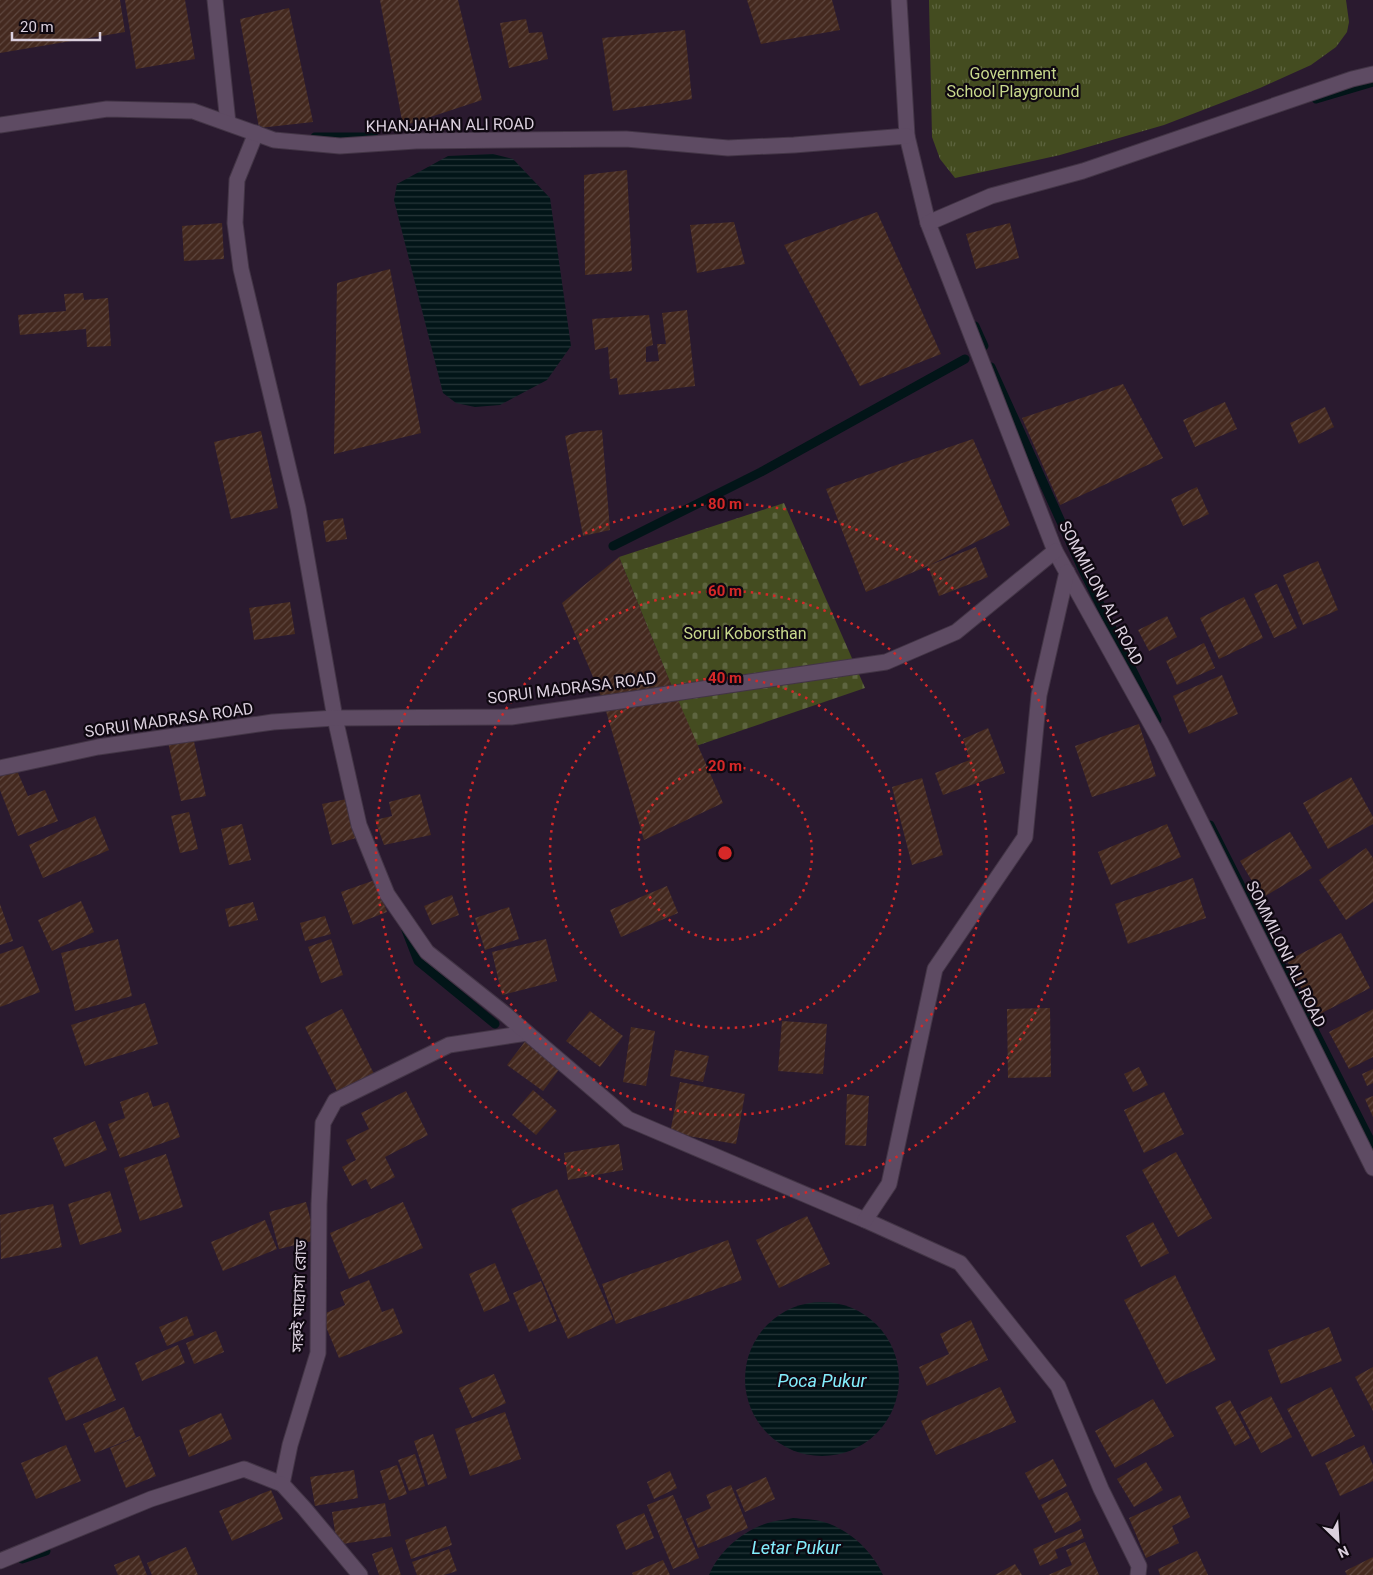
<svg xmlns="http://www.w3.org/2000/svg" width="1373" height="1575" font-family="Roboto,'Noto Sans Bengali',sans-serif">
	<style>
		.grass { fill: url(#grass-tufts) }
		.cemetery { fill: url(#cemetery-stones) }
		.water { fill: url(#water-rules) }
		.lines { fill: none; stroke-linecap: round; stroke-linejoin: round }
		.stream { stroke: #021518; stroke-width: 9 }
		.building { fill: url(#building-hatch) }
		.minor-casing { stroke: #433546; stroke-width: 17 }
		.tertiary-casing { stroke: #433546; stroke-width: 17 }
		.minor { stroke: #5e4b63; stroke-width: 15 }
		.tertiary { stroke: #5e4b63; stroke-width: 15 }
		.ring { fill: none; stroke: #d62828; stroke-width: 2.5; stroke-dasharray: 2.5 5 }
		.labels { text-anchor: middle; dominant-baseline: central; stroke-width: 4.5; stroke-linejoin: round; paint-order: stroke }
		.park-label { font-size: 16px; fill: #c9d98d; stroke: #0f0811 }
		.street-label { font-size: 16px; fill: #dbd0de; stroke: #0f0811 }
		.water-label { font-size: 18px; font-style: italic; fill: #83edfc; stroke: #0f0811 }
		.centre { fill: #d62828; stroke: #0f0811; stroke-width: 2.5 }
		.ring-label { font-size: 15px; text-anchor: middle; font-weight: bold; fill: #d62828; stroke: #0f0811; stroke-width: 4.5; stroke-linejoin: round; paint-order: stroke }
	</style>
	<defs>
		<pattern id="grass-tufts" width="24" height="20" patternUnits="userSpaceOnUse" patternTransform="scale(1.25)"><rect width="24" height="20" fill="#444c20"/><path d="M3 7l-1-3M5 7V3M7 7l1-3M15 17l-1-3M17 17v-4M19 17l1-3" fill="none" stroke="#5e6540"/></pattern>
		<pattern id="cemetery-stones" width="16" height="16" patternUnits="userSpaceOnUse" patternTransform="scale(1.25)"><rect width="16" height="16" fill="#444c20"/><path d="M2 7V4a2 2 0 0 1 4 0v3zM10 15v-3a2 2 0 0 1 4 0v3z" fill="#5e6540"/></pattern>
		<pattern id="water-rules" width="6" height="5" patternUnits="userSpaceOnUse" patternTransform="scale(1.25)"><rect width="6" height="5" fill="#021518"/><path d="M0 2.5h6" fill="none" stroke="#263639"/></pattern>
		<pattern id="building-hatch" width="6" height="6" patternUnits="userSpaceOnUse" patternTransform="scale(1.25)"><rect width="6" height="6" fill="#44291f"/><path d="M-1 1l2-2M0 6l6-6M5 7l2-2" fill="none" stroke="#5e473f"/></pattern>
	</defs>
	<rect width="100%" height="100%" fill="#2a1a2f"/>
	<path class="grass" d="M929 0H1346L1349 22 1347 32 1336 47 1311 65 1260 88 1164 125 1060 155 955 178 940 159 932 137Z"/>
	<path class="cemetery" d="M784 503 865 688 696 746 619 557Z"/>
	<g class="water">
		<path d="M493 154 513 159 550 198 571 346 547 380 500 405 475 407 456 403 443 393 394 200 397 184 448 156Z"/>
		<circle cx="822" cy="1379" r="77"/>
		<path d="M793 1518C803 1519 814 1519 824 1522 850 1530 872 1551 883 1575H709C719 1552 739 1534 762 1525 771 1521 783 1520 793 1518Z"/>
	</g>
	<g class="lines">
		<g class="stream">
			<path d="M1316 99 1373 82"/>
			<path d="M315 137H374"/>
			<path d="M975 326 984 346"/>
			<path d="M991 367 1081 566 1157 720"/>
			<path d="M613 546 761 472 965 359"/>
			<path d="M1210 825 1373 1146"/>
			<path d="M406 930 418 961 495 1024"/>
			<path d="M22 1559 46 1551"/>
		</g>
	</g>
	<g class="building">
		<path d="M0 0H120L125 32 0 53Z"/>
		<path d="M125 0H185L195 59 136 69Z"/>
		<path d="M380 0H458L482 100 403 126Z"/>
		<path d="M747 0H832L840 30 761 44Z"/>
		<path d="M289 8 313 122 259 128 240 19Z"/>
		<path d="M526 19 529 33 542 32 548 59 509 68 500 23Z"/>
		<path d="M685 30 692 99 613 111 602 38Z"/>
		<path d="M627 170 632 271 585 275 584 175Z"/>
		<path d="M877 212 941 354 860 386 784 245Z"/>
		<path d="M734 222 745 264 697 273 690 225Z"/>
		<path d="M222 223 224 259 184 261 182 226Z"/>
		<path d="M1010 223 1019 258 976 269 966 234Z"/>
		<path d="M390 269 421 433 334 454 337 283Z"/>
		<path d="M83 293 84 300 108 298 111 346 87 347 86 329 20 335 18 315 66 311 64 294Z"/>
		<path d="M687 310 695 386 619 395 617 378 610 379 608 347 595 350 592 319 649 315 653 345 646 347V362L659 361 657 344H666L662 313Z"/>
		<path d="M1123 384 1163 458 1060 505 1022 418Z"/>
		<path d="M1225 402 1237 429 1195 447 1183 420Z"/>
		<path d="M1325 407 1334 427 1299 444 1290 423Z"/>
		<path d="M602 430 610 530 583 536 565 436 580 432Z"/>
		<path d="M261 431 278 508 231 519 214 442Z"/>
		<path d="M973 439 1010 525 930 565 976 547 988 577 939 596 928 566 866 592 826 489Z"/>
		<path d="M1197 487 1209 514 1183 526 1171 499Z"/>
		<path d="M343 518 347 539 326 542 323 521Z"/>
		<path d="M619 557 668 677 723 803 644 840 603 701 562 603Z"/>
		<path d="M1318 561 1338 610 1303 625 1283 575Z"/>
		<path d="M1277 584 1297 628 1274 638 1254 594Z"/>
		<path d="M1244 597 1263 638 1219 659 1200 618Z"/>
		<path d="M290 602 295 634 254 640 249 608Z"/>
		<path d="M1167 616 1177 637 1149 651 1138 630Z"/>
		<path d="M1204 643 1215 668 1177 685 1166 661Z"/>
		<path d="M1222 675 1238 714 1189 734 1173 696Z"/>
		<path d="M1139 724 1156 776 1092 797 1075 746Z"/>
		<path d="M988 728 1005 773 943 795 935 773 970 760 963 739Z"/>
		<path d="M193 737 206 796 181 801 168 742Z"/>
		<path d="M15 766 28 796 45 790 58 821 18 836 0 790V772Z"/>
		<path d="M1351 777 1373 817V824L1328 849 1303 803Z"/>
		<path d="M922 778 943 855 912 865 892 787Z"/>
		<path d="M420 794 431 835 384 845 375 820 392 816 389 802Z"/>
		<path d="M347 799 356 838 332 845 322 804Z"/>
		<path d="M189 812 198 849 180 853 171 816Z"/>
		<path d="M95 816 109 850 43 878 29 845Z"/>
		<path d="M242 824 251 860 229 865 221 829Z"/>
		<path d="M1167 824 1181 857 1111 885 1098 852Z"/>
		<path d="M1290 832 1312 868 1262 898 1240 861Z"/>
		<path d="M1366 848 1373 858V902L1346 920 1319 880Z"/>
		<path d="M1193 878 1206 918 1128 944 1115 904Z"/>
		<path d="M375 880 387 912 353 925 341 892Z"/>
		<path d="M667 886 678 913 621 937 610 910Z"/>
		<path d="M452 895 459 915 432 925 424 906Z"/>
		<path d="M81 901 94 932 52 951 38 920Z"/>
		<path d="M253 902 258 920 229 927 225 909Z"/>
		<path d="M0 904 13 941 0 945Z"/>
		<path d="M509 907 519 939 485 950 475 918Z"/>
		<path d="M325 916 331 934 305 941 300 923Z"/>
		<path d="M1341 933 1370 988 1316 1016 1287 961Z"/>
		<path d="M118 939 132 996 75 1011 61 953Z"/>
		<path d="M331 939 343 975 321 983 308 947Z"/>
		<path d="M546 939 557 981 502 995 492 952Z"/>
		<path d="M23 946 40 992 0 1007V954Z"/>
		<path d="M145 1003 158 1044 85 1066 71 1025Z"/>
		<path d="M1050 1008 1051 1077 1008 1078 1007 1009Z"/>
		<path d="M342 1009 376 1078 339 1095 305 1027Z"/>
		<path d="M1373 1009V1057L1349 1069 1329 1032Z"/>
		<path d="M590 1011 623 1036 600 1067 566 1041Z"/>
		<path d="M782 1021 827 1024 823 1074 778 1071Z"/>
		<path d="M631 1027 655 1031 646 1086 623 1082Z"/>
		<path d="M526 1040 561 1067 543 1091 507 1065Z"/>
		<path d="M675 1050 709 1056 703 1082 670 1076Z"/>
		<path d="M1139 1067 1148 1085 1133 1092 1124 1074Z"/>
		<path d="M1373 1069V1083L1367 1086 1362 1074Z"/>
		<path d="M680 1082 745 1094 736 1144 670 1133Z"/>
		<path d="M533 1090 557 1111 536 1135 512 1115Z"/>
		<path d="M406 1091 428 1135 385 1157 395 1177 371 1189 366 1179 352 1186 342 1167 356 1160 346 1140 369 1129 361 1113Z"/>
		<path d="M148 1092 153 1107 168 1102 180 1137 120 1158 108 1124 125 1118 120 1102Z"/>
		<path d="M1164 1092 1184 1134 1144 1153 1124 1110Z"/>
		<path d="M847 1094 869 1096 866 1146 845 1145Z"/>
		<path d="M1373 1096V1117L1365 1099Z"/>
		<path d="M95 1121 107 1150 65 1167 53 1138Z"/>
		<path d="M619 1144 623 1170 568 1180 564 1153Z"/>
		<path d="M1176 1152 1212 1218 1178 1237 1142 1170Z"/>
		<path d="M166 1154 183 1207 140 1221 124 1168Z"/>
		<path d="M557 1189 613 1319 568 1339 511 1209Z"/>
		<path d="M110 1191 122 1232 80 1245 68 1204Z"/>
		<path d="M306 1202 316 1240 279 1249 269 1212Z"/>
		<path d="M403 1202 423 1248 349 1279 330 1233Z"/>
		<path d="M53 1204 62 1247 1 1259 0 1215Z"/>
		<path d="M807 1216 830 1264 779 1288 756 1240Z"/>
		<path d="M265 1220 277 1249 223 1271 211 1242Z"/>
		<path d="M1153 1222 1169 1253 1141 1267 1126 1236Z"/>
		<path d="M728 1240 742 1280 616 1324 602 1284Z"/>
		<path d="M495 1263 510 1301 484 1312 469 1274Z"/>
		<path d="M1175 1275 1216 1360 1166 1384 1124 1300Z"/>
		<path d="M369 1280 382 1312 393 1308 403 1333 339 1358 321 1315 345 1305 340 1292Z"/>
		<path d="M541 1281 557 1321 529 1332 513 1293Z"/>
		<path d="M187 1316 194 1335 167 1346 159 1327Z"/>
		<path d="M971 1320 988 1360 927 1386 919 1367 949 1354 940 1334Z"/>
		<path d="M1329 1327 1342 1361 1281 1384 1268 1350Z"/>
		<path d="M216 1331 224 1352 194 1364 186 1343Z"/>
		<path d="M178 1345 185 1363 142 1381 135 1363Z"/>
		<path d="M97 1356 116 1400 66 1421 48 1378Z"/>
		<path d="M1373 1367V1411L1355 1377Z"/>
		<path d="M494 1374 506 1403 472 1418 459 1388Z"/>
		<path d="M1000 1387 1016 1422 936 1455 921 1421Z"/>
		<path d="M1331 1387 1355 1436 1312 1457 1287 1409Z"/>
		<path d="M1271 1396 1292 1437 1261 1453 1240 1412Z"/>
		<path d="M1153 1399 1174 1436 1115 1468 1095 1431Z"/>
		<path d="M1230 1400 1250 1438 1235 1446 1215 1407Z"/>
		<path d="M124 1407 136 1437 95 1453 83 1424Z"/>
		<path d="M505 1412 521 1459 470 1476 455 1429Z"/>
		<path d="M221 1413 232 1439 189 1457 179 1430Z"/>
		<path d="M433 1434 447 1478 428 1485 414 1441Z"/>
		<path d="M140 1436 156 1476 126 1488 110 1448Z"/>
		<path d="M66 1445 81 1481 36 1499 21 1463Z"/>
		<path d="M1364 1445 1373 1465V1481L1340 1496 1325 1463Z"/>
		<path d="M415 1454 425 1486 409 1491 398 1460Z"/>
		<path d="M1053 1459 1067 1486 1039 1500 1025 1473Z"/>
		<path d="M1146 1462 1163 1490 1134 1507 1117 1479Z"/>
		<path d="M397 1465 407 1494 389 1500 380 1471Z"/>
		<path d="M354 1470 358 1498 315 1506 310 1477Z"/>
		<path d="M670 1471 677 1488 654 1499 647 1482Z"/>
		<path d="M766 1477 775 1499 745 1512 736 1490Z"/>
		<path d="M731 1485 748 1528 698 1548 686 1519 711 1508 706 1495Z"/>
		<path d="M271 1490 283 1519 232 1541 219 1511Z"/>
		<path d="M1067 1492 1081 1520 1055 1533 1041 1505Z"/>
		<path d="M673 1495 699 1558 673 1569 647 1505Z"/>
		<path d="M1180 1495 1190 1517 1172 1526 1179 1543 1146 1558 1129 1518Z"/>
		<path d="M385 1503 391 1536 337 1545 332 1512Z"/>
		<path d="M644 1513 654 1538 626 1550 616 1525Z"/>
		<path d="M446 1526 452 1545 411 1559 405 1540Z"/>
		<path d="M1081 1529 1084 1538 1055 1550 1058 1558 1040 1566 1033 1549Z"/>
		<path d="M1085 1542 1099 1575H1048L1072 1565 1066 1550Z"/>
		<path d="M186 1547 198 1575H152L147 1563Z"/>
		<path d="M392 1547 401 1575H379L372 1554Z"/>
		<path d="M449 1549 457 1571 444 1575H417L412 1562Z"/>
		<path d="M1197 1551 1208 1575H1160L1158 1569Z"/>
		<path d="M139 1555 147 1575H118L114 1565Z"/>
		<path d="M1373 1557V1575H1347L1345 1571Z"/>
		<path d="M663 1560 670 1575H633L632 1573Z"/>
		<path d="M1015 1564 1022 1575H995Z"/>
	</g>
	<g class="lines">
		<defs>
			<g id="minor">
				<path d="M256 133 237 180 235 223 241 269 298 508 335 718"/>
				<path d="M0 1561 151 1499 244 1469 282 1484 290 1445 318 1353 319 1204 323 1123 335 1101 449 1045 527 1033"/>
			</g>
			<g id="tertiary">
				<path d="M215 0 228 123"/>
				<path d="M899 0 907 136 928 223 1055 551 1161 742 1373 1168"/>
				<path d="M0 125 107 109 193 111 274 140 340 146 416 141 626 139 728 148 794 145 907 136"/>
				<path d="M928 223 991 196 1083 171 1352 79 1373 74"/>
				<path d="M335 718 359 825 387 894 427 952 505 1014 628 1119 865 1220 960 1263 1058 1386 1101 1489 1139 1566 1138 1575"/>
				<path d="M0 768 98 747 273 722 335 718 511 717 886 662 956 632 1055 551"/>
				<path d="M865 1220 889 1184 935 969 1025 837 1039 695 1067 572"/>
				<path d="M282 1484 304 1508 360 1575"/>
			</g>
		</defs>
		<use href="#minor" class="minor-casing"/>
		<use href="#tertiary" class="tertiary-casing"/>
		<use href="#minor" class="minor"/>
		<use href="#tertiary" class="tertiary"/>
	</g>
	<g class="ring">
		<circle cx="725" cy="853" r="87"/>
		<circle cx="725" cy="853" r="175"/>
		<circle cx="725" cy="853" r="262"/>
		<circle cx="725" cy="853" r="349"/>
	</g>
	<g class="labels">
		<g class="park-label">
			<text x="1013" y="73">Government<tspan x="1013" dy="18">School Playground</tspan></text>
			<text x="745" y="633">Sorui Koborsthan</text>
		</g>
		<g class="street-label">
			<text transform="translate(450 125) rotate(-1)">KHANJAHAN ALI ROAD</text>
			<text transform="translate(1101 593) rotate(62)">SOMMILONI ALI ROAD</text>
			<text transform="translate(572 688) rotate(-7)">SORUI MADRASA ROAD</text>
			<text transform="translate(169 720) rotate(-8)">SORUI MADRASA ROAD</text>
			<text transform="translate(1286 954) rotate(64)">SOMMILONI ALI ROAD</text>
			<text transform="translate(299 1296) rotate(-88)">সরুই মাদ্রাসা রোড</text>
		</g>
		<g class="water-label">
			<text x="822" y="1380">Poca Pukur</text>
			<text x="796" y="1547">Letar Pukur</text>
		</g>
	</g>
	<circle cx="725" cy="853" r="8" class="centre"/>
	<g class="ring-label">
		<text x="725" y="509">80 m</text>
		<text x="725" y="596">60 m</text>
		<text x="725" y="683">40 m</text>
		<text x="725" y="771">20 m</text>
	</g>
	<g transform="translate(1338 1540) rotate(155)" stroke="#0f0811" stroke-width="4" paint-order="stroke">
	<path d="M0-4L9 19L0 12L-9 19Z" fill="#dbd0de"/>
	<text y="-8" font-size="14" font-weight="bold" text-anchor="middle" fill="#dbd0de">N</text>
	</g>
	<path d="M12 32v8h88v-8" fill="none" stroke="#dbd0de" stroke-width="2.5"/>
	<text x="20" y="32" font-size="15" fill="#dbd0de" stroke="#0f0811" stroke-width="4" paint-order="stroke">20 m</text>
</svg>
